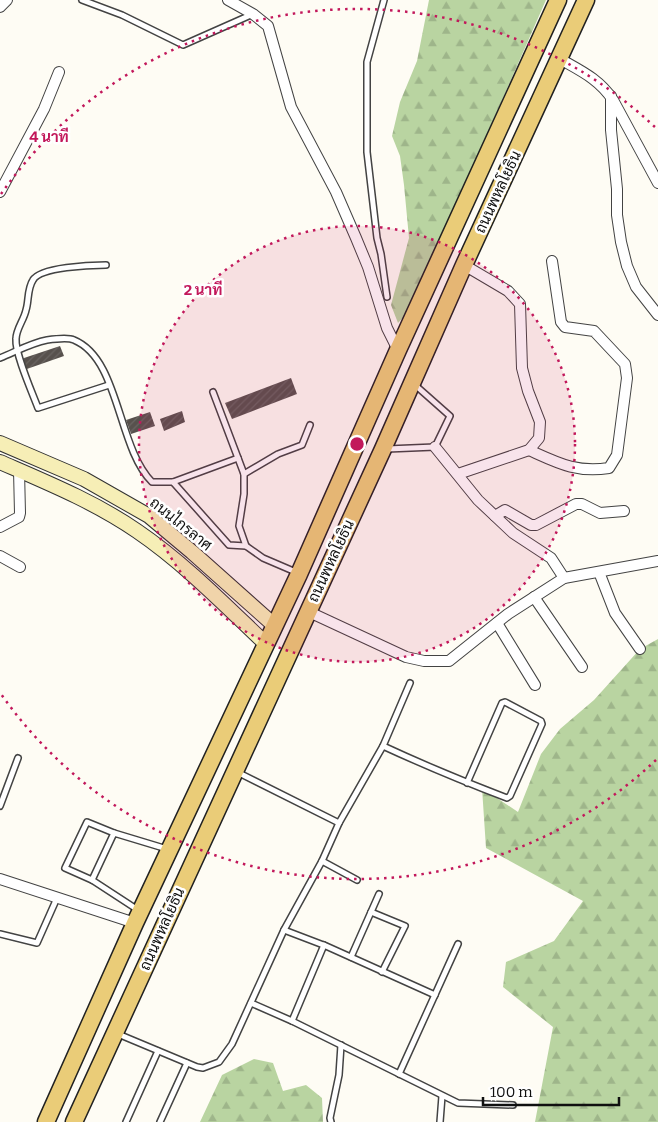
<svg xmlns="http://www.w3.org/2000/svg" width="658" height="1122" font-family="Bitter,Sarabun,serif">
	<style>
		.forest { fill: url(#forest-firs) }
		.building { fill: url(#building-hatch) }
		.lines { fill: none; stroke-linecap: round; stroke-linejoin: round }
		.lane-casing { stroke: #434343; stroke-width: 8 }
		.street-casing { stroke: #434343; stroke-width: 12 }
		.secondary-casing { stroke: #323232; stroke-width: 16 }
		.primary-casing { stroke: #212121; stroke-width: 19 }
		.lane { stroke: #fff; stroke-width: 5 }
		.street { stroke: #fff; stroke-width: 10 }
		.secondary { stroke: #f6eeb6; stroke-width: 14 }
		.primary { stroke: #eacc78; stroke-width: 16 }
		.ring { fill: none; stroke: #c2185b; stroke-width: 2.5; stroke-dasharray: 2.5 5 }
		.labels { text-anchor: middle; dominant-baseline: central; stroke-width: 5; stroke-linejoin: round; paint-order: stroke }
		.street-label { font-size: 15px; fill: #101010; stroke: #fff }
		.centre { fill: #c2185b; stroke: #fff; stroke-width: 2.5 }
		.ring-label { font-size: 15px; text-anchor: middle; font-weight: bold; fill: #c2185b; stroke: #fff; stroke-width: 5; stroke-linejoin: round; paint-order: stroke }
	</style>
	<defs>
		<pattern id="forest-firs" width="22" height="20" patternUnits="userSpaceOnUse" patternTransform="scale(1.25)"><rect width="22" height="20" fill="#b9d4a1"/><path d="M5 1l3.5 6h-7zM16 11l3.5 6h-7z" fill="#9eb58a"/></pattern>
		<pattern id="building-hatch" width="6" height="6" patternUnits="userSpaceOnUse" patternTransform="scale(1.25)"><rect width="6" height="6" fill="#57514d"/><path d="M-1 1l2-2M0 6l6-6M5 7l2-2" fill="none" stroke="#6a6562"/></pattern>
	</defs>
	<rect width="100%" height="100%" fill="#fefcf4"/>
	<g class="forest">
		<path d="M429 0H546L410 310 398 323 391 305 409 238 404 185 400 156 392 136 400 102 417 61Z"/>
		<path d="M658 639V1122H535L553 1027 503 987 506 962 554 941 583 901 486 848 482 788 518 812 541 754 560 729 594 700 640 649Z"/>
		<path d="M254 1059 273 1063 283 1091 306 1085 322 1098 323 1122H200L222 1075Z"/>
	</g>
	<g class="building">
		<path d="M60 346 64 356 24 370 21 359Z"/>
		<path d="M291 378 297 394 232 419 225 403Z"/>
		<path d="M182 411 185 422 164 431 160 419Z"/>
		<path d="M150 412 155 426 131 434 126 420Z"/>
	</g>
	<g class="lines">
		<defs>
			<g id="lane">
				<path d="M82 0 122 15 183 45 253 14"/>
				<path d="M384 0 367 62V152L377 238 381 254 387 297"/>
				<path d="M106 265C91 265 40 267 33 280 27 289 29 301 26 310 24 320 16 329 16 339 15 354 32 392 38 408L109 385"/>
				<path d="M0 358C15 352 31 343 47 340 54 339 68 337 74 340 120 359 117 447 152 482H173L229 545 246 546"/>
				<path d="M213 392 244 474V494L239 526 246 546 263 558 298 573"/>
				<path d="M387 449 435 447 450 416 415 385"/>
				<path d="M244 474 278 454 302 445 310 425"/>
				<path d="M173 482 238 458"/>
				<path d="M383 746C424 765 465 782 507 798L510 796 542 724 541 721 505 702 502 703 467 783"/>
				<path d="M237 772 339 823"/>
				<path d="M0 806 18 758"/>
				<path d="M322 861 357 880"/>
				<path d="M92 880 65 868 87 822 114 833"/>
				<path d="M138 910 92 880 114 833 167 849"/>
				<path d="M371 912 405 926 382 972"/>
				<path d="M284 930 326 946 435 995"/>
				<path d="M0 934 37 943 57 898"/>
				<path d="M351 957 379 894"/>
				<path d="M251 1003 292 1021 458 1103 513 1105"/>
				<path d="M292 1021 324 945"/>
				<path d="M118 1034 197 1067 203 1068 219 1062 232 1044 284 930 322 861 339 823 383 746 410 683"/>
				<path d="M399 1074 458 944"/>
				<path d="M126 1122 158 1051"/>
				<path d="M160 1122 187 1063"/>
				<path d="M331 1122 330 1118 339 1075 341 1045"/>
				<path d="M440 1122 442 1096"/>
			</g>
			<g id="street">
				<path d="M228 0 253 14 268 26 291 107 336 192 356 238 368 267 387 328 398 350"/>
				<path d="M0 7 7 0"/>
				<path d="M560 59C581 71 599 79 613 100L658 183"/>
				<path d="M611 96V130L617 189V215L621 242 627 266 636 287 658 315"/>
				<path d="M0 192 44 109 59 72"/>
				<path d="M435 447 478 500 513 533 551 558 564 578"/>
				<path d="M529 450C558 463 576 473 609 468L617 455 627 378 625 364 594 331 565 327 561 322 552 261"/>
				<path d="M458 474 529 450 539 438 540 422 528 391 522 368 520 304 508 291 464 265"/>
				<path d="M495 516 505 510 531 525H536L576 504H582L600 513 624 511"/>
				<path d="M0 527 19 517 20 513 19 470"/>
				<path d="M0 556 20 567"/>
				<path d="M599 572 615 613 640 649"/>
				<path d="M534 597 582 667"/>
				<path d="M307 611 406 657 424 661H449L508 614 564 578 658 561"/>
				<path d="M497 623 535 685"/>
				<path d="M0 879 135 923"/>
			</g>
			<g id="secondary">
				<path d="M0 443 84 479 149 516 192 552 275 626"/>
				<path d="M0 462C46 482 95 502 137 531 184 563 225 605 266 644"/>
			</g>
			<g id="primary">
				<path d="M46 1122 135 923 299 574 398 350 558 0"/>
				<path d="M74 1122 383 449 464 265 586 0"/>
			</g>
		</defs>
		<use href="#lane" class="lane-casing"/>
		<use href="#street" class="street-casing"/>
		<use href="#secondary" class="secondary-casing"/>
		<use href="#primary" class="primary-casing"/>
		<use href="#lane" class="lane"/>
		<use href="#street" class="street"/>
		<use href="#secondary" class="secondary"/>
		<use href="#primary" class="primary"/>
	</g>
	<circle cx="357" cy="444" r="218" fill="#c2185b" fill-opacity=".12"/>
	<g class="ring">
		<circle cx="357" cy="444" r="218"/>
		<path d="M656 760A435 435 0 0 1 1 694M1 194A435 435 0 0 1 656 128"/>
	</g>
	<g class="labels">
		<g class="street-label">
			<text transform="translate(498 192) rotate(-65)">ถนนพหลโยธิน</text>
			<text transform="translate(181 524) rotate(39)">ถนนไกรลาศ</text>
			<text transform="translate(331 561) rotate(-65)">ถนนพหลโยธิน</text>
			<text transform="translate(162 929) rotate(-66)">ถนนพหลโยธิน</text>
		</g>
	</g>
	<circle cx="357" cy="444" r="8" class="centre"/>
	<g class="ring-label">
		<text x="49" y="142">4 นาที</text>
		<text x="203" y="295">2 นาที</text>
	</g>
	<path d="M483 1097v8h136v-8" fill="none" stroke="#101010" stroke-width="2.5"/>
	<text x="490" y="1097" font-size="15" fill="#101010" stroke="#ffffff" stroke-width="4" paint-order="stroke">100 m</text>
</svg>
